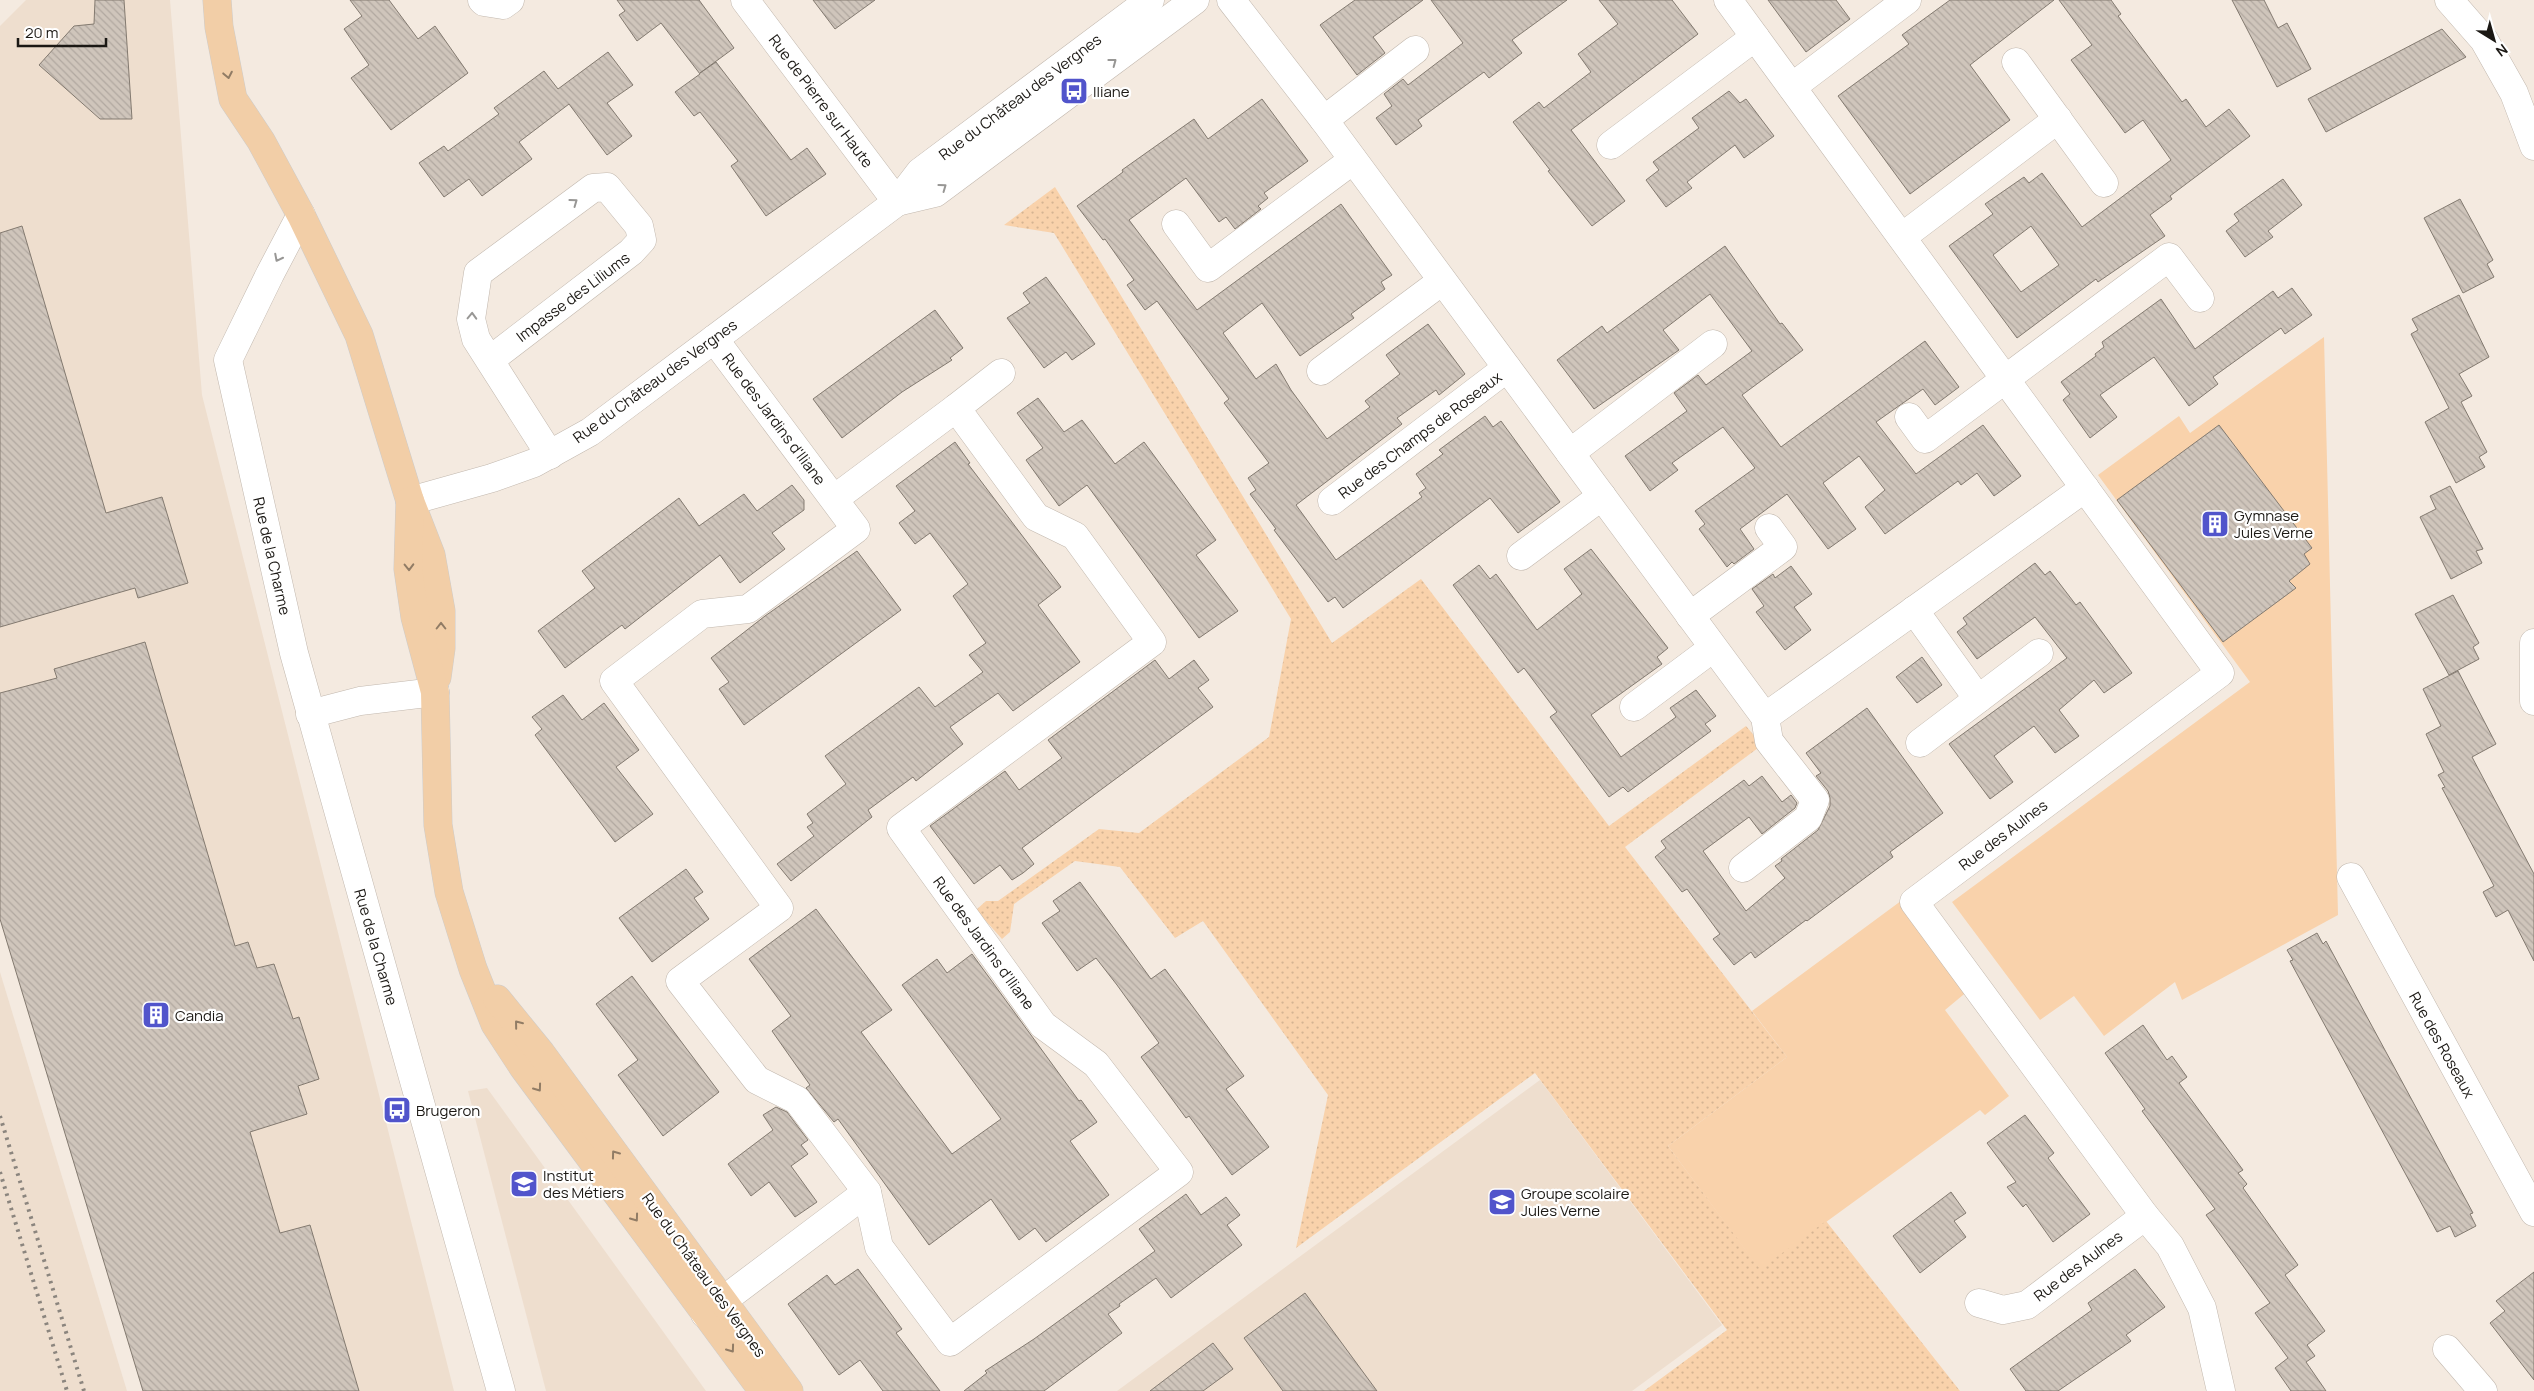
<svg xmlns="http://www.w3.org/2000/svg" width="2534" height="1391" font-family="Manrope,sans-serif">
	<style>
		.built { fill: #eedece }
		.grass { fill: #f9d2ab }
		.park { fill: url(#park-dots) }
		.building { fill: url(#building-back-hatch); stroke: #837a70; fill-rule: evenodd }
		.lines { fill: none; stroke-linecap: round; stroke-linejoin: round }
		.minor-casing { stroke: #c2b8ae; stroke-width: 29 }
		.major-casing { stroke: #cdcccb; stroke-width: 29 }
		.minor { stroke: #fff; stroke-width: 28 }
		.major { stroke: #f2cea7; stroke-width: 28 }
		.rail { stroke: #8b857e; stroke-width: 4; stroke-dasharray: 2.5 5; stroke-linecap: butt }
		.oneway { stroke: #989795 }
		.oneway2 { stroke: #917c65 }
		.labels { text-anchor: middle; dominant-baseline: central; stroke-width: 4.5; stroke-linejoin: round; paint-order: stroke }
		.poi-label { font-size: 15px; fill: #1b1814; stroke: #fff; text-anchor: start }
		.street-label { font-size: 15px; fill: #1b1814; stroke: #fff }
	</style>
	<defs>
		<pattern id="park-dots" width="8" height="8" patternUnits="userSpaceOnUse" patternTransform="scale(1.25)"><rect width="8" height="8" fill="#f9d2ab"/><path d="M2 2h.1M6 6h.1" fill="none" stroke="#d5b492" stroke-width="1.8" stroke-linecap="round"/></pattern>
		<pattern id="building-back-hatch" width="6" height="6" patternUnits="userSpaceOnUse" patternTransform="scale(1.25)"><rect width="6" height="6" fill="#cfc5bb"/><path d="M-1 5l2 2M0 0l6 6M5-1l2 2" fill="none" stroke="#b1a8a0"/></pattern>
	</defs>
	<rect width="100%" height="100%" fill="#f4eae0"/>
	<g class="built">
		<path d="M26 0H170L202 395 454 1391H143L0 919V26Z"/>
		<path d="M0 972 127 1391H0Z"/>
		<path d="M1540 1080 1722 1325 1632 1391H1117Z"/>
		<path d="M487 1088 623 1276 706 1391H546L468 1091Z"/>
	</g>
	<g class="grass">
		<path d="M2324 337 2338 915 2182 1000 2175 982 2104 1036 2074 996 2040 1020 1952 902 2250 682 2098 475 2179 416 2190 433Z"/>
		<path d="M1909 895 1975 985 1945 1010 2009 1096 1985 1115 1980 1110 1760 1270 1668 1146 1787 1057 1752 1011Z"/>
	</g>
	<path class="park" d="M1055 187 1332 643 1421 579 1609 826 1746 726 1762 745 1625 847 1787 1057 1668 1146 1760 1269 1826 1221 1960 1391H1644L1727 1330 1535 1073 1296 1248 1328 1095 1203 921 1175 938 1120 867 1075 861 1014 904 1010 932 1002 939 976 910 986 901H998L1099 829 1139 833 1269 737 1291 619 1054 233 1004 225Z"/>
	<g class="building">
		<path d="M95 0H124L132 119H100L39 65 74 26 94 24Z"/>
		<path d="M350 0H389L418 39 435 26 468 73 391 130 351 78 369 65 344 29 362 16Z"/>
		<path d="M617 0H699L734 48 700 73 716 62 791 160 807 148 826 174 766 216 731 166 738 161 700 112 694 116 675 92 700 74 661 23 637 41 619 15 625 11Z"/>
		<path d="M813 0H875L835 29Z"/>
		<path d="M1355 0H1423L1373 37 1385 53 1357 75 1320 25Z"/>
		<path d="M1431 0H1567L1512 40 1522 53 1489 78 1484 72 1418 120 1422 126 1396 145 1376 118 1392 106 1384 94 1403 79 1408 85 1463 43Z"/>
		<path d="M1599 0H1672L1698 34 1571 130 1625 201 1592 226 1548 171 1550 170 1513 122 1539 102 1544 108 1591 72 1578 54 1618 24Z"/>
		<path d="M1768 0H1836L1850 19 1806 52Z"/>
		<path d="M1950 0H2054L1970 65 2010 120 1910 194 1838 96 1909 44 1902 35Z"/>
		<path d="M2059 0H2111L2121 14 2118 16 2182 102 2186 99 2206 127 2229 109 2250 136 2170 196 2172 199 2150 215 2165 236 2098 282 2096 279 2017 338 1949 246 1993 214 1985 204 2024 177 2029 183 2042 173 2082 227 2171 160 2143 120 2125 133 2071 60 2092 45ZM2031 226 2059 265 2021 292 1993 255Z"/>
		<path d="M2232 0H2264L2278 28 2287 23 2311 69 2277 87Z"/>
		<path d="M2442 29 2466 57 2326 132 2308 99Z"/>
		<path d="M608 52 633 85 607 103 632 136 607 155 569 104 519 142 532 159 482 196 469 179 444 197 419 163 444 146 448 151 499 114 494 108 544 71 558 89Z"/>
		<path d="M1729 91 1740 103 1746 99 1774 136 1744 158 1735 145 1687 182 1692 188 1666 207 1646 180 1659 170 1653 162 1699 128 1692 118Z"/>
		<path d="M1262 99 1308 161 1264 193 1268 198 1258 206 1261 209 1235 229 1226 217 1219 222 1186 178 1129 220 1197 310 1341 204 1392 275 1381 282 1385 289 1351 314 1354 318 1300 356 1262 303 1223 333 1256 379 1276 364 1291 390 1327 439 1370 407 1365 401 1400 374 1386 355 1428 324 1465 374 1439 395 1436 390 1397 418 1402 424 1296 505 1336 560 1422 497 1419 493 1426 488 1416 474 1443 454 1439 450 1485 416 1493 427 1501 421 1560 502 1518 533 1490 498 1343 608 1335 597 1328 602 1274 530 1276 529 1250 494 1256 490 1248 478 1269 463 1224 403 1229 399 1157 301 1145 310 1127 285 1134 280 1105 239 1103 240 1077 206 1123 172 1122 170 1194 119 1208 139Z"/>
		<path d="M2283 179 2302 205 2268 231 2273 237 2245 257 2226 231 2239 221 2234 214Z"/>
		<path d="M2460 199 2493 260 2487 264 2494 277 2463 293 2424 218Z"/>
		<path d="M22 226 106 513 162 497 188 583 138 598 135 588 0 627V233Z"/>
		<path d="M1725 246 1780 324 1782 323 1803 350 1742 395 1781 447 1925 341 1959 387 1935 405 1923 389 1876 422 1916 474 1983 425 2021 476 1994 496 1977 473 1961 485 1958 481 1885 534 1865 507 1885 490 1859 456 1823 483 1856 529 1828 549 1787 494 1740 529 1754 549 1734 564 1732 562 1727 567 1699 529 1705 524 1695 511 1755 468 1723 427 1672 463 1678 470 1650 491 1625 456 1687 411 1674 393 1698 375 1706 385 1752 351 1710 294 1663 330 1679 350 1594 409 1557 360 1602 326 1607 333Z"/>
		<path d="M1046 277 1095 344 1072 360 1066 352 1044 368 1007 318 1030 303 1023 293Z"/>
		<path d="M2292 288 2312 315 2285 334 2281 328 2213 377 2218 384 2189 406 2154 357 2100 395 2117 417 2090 438 2063 400 2070 394 2061 382 2096 356 2095 354 2104 347 2102 342 2161 299 2195 349 2273 291 2278 298Z"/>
		<path d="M2459 295 2489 357 2459 374 2472 396 2461 402 2487 452 2479 457 2485 467 2456 483 2425 422 2449 408 2411 334 2418 330 2412 319Z"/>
		<path d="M935 310 963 348 950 358 952 360 902 392 842 438 813 399Z"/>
		<path d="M1038 398 1064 432 1082 420 1115 464 1144 442 1216 540 1196 555 1238 611 1199 638 1087 485 1059 506 1026 460 1043 448 1017 413Z"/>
		<path d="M2219 425 2312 548 2304 554 2310 564 2289 581 2296 588 2223 642 2117 500Z"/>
		<path d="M955 442 970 463 968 464 1061 587 1038 605 1080 662 1013 711 998 693 950 727 963 744 916 781 913 777 868 810 872 817 791 881 777 864 814 836 807 827 813 823 807 814 846 784 825 756 919 687 935 707 983 672 969 655 986 643 953 596 968 584 930 533 915 544 899 523 915 511 896 486Z"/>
		<path d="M792 485 804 500V510L772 533 785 549 740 583 720 555 625 629 622 625 565 668 538 631 595 588 582 571 679 498 699 526 744 494 757 511Z"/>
		<path d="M2450 486 2483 549 2476 551 2482 563 2451 579 2420 517 2436 509 2430 496Z"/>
		<path d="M1591 549 1668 648 1657 657 1662 664 1591 715 1621 757 1676 717 1670 708 1696 690 1716 716 1705 724 1711 731 1628 792 1623 787 1609 797 1550 717 1557 712 1524 668 1518 673 1453 585 1479 565 1490 579 1496 574 1537 630 1582 594 1564 569Z"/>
		<path d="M857 551 901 610 744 725 719 689 729 682 711 658 765 616Z"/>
		<path d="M2035 563 2045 575 2050 571 2076 605 2080 602 2132 673 2104 693 2094 680 2059 710 2079 736 2055 753 2034 726 1994 756 2013 782 1990 799 1949 744 2067 658 2035 617 1977 659 1957 632 1967 624 1963 618Z"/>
		<path d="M1791 566 1812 594 1794 607 1811 630 1785 650 1756 612 1764 606 1752 589 1773 574 1775 578Z"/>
		<path d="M2453 595 2479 643 2473 647 2479 659 2449 675 2415 614Z"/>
		<path d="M145 642 235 946 248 942 257 968 274 964 293 1019 299 1017 319 1079 298 1086 307 1114 250 1132 280 1233 310 1225 359 1391H143L0 919V693L57 678 54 669Z"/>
		<path d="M1922 657 1942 685 1917 703 1896 677Z"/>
		<path d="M1155 660 1169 679 1194 660 1209 680 1198 688 1213 707 1022 848 1034 864 1023 873 1012 880 1000 865 974 884 930 826 1005 771 1019 790 1062 758 1048 740Z"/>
		<path d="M2458 671 2496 744 2472 757 2534 874V961L2508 910 2496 917 2483 892 2494 886 2442 788 2445 787 2438 775 2444 772 2426 734 2441 726 2423 689Z"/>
		<path d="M563 695 582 720 604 703 639 750 616 767 653 814 615 842 535 735 542 729 532 717Z"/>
		<path d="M1867 708 1943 813 1890 852 1893 857 1807 921 1806 920 1755 958 1751 952 1734 965 1713 939 1720 934 1687 889 1682 892 1655 857 1666 848 1661 841 1744 780 1749 786 1762 776 1782 802 1791 795 1797 803 1795 808 1762 834 1749 817 1703 851 1746 911 1785 878 1775 866 1782 861 1781 859 1818 830 1830 806V798L1828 791 1816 776 1821 773 1806 753Z"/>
		<path d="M686 869 703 892 694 898 709 919 652 962 619 918Z"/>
		<path d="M1080 882 1151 979 1165 969 1244 1076 1226 1089 1269 1147 1232 1175 1189 1116 1186 1118 1141 1057 1159 1043 1117 985 1096 958 1077 971 1042 923 1060 911 1053 901Z"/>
		<path d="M816 909 892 1010 861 1032 952 1154 1001 1119 902 985 937 959 947 973 972 954 1079 1101 1081 1100 1097 1122 1070 1141 1109 1195 1046 1242 1035 1228 1019 1240 991 1199 929 1245 838 1119 834 1122 806 1088 810 1085 772 1031 791 1016 749 959Z"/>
		<path d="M2317 933 2323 944 2326 941 2473 1213 2470 1214 2476 1226 2455 1237 2450 1226 2437 1232 2290 961 2293 960 2287 950Z"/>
		<path d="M632 976 719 1092 663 1136 618 1075 638 1060 596 1004Z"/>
		<path d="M2143 1025 2167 1060 2172 1056 2187 1077 2179 1083 2243 1170 2238 1173 2247 1184 2243 1188 2298 1265 2285 1275 2325 1331 2307 1345 2315 1356 2306 1362 2326 1391H2291L2275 1368 2288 1358 2255 1313 2270 1303 2206 1215 2215 1209 2142 1111 2145 1109 2105 1053Z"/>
		<path d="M776 1107 787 1112 808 1140 801 1145 808 1154 791 1166 817 1202 795 1217 769 1182 751 1196 728 1164 773 1130 763 1115Z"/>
		<path d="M2025 1115 2054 1153 2048 1158 2090 1214 2053 1242 2026 1204 2023 1207 2007 1187 2016 1182 1987 1143Z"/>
		<path d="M1951 1192 1966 1213 1954 1221 1966 1237 1920 1273 1893 1236Z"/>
		<path d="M1186 1194 1201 1215 1226 1197 1240 1215 1227 1225 1242 1245 1171 1298 1156 1278 1119 1304 1120 1306 1108 1314 1122 1333 1044 1391H964L987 1373 985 1371 1034 1339 1155 1251 1139 1229Z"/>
		<path d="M858 1269 902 1329 896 1333 940 1391H883L860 1360 839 1375 788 1304 827 1275 835 1285Z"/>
		<path d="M2135 1269 2165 1307 2126 1335 2131 1341 2058 1391H2026L2010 1369 2092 1310 2088 1303Z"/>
		<path d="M2534 1272V1380L2490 1323 2505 1311 2496 1301Z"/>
		<path d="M1305 1293 1377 1391H1283L1244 1338Z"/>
		<path d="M1213 1343 1233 1369 1203 1391H1150Z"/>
	</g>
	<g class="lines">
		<defs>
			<g id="minor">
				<path d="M482 0 484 2 503 5 510 0"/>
				<path d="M745 0 897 202"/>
				<path d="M1231 0 1324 120 1765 717 1769 741 1815 800 1808 818 1743 868"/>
				<path d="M1728 0 2220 673 1914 902 2145 1216 2170 1246 2202 1308 2221 1391"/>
				<path d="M2449 0 2484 40 2514 93 2534 146"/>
				<path d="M2016 62 2104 183"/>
				<path d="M1792 87 1907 0"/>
				<path d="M1324 120 1415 50"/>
				<path d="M1611 145 1755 37"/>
				<path d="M897 202 935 193 1195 0"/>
				<path d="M301 215 270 274 228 360 294 653 501 1391"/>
				<path d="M1176 224 1208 268 1353 160"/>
				<path d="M1902 237 2058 119"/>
				<path d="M714 339 856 529 748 609 702 614 614 681 779 908 680 981 757 1080 797 1100 867 1192 879 1247 950 1342 1179 1172 1096 1064 1043 1025 901 828 1152 642 1075 536 1036 517 956 408 834 499"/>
				<path d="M490 360 631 252 642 240 639 226 607 187 593 188 478 273 471 319 476 339 550 455"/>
				<path d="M1321 371 1442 281"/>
				<path d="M956 408 1001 373"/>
				<path d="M1909 417 1925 439 2169 257 2200 298"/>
				<path d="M1570 453 1713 344"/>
				<path d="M410 501 492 478 534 463 590 432 897 202 920 172 1150 0"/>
				<path d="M1332 501 1507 368"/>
				<path d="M1521 556 1602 496"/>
				<path d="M1914 610 1978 699"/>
				<path d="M1690 616 1783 547 1769 528"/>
				<path d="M2534 643V701"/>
				<path d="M1634 707 1713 648"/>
				<path d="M310 714 360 701 435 692"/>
				<path d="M1765 717 2085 488"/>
				<path d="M1920 743 2039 653"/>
				<path d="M2351 877 2534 1212"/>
				<path d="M1979 1303 2003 1310 2027 1305 2145 1216"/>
				<path d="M705 1314 867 1192"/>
				<path d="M2447 1349 2483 1391"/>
			</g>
			<g id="major">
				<path d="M217 0 219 27 233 99 261 141 301 215 359 335 410 501 431 555 441 611V648L437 677"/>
				<path d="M410 501 408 569 415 617 435 692 438 825 449 892 473 969 495 1024 523 1067 763 1391"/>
				<path d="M497 999 541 1053 789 1391"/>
			</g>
		</defs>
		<use href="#minor" class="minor-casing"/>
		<use href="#major" class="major-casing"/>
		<use href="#minor" class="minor"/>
		<use href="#major" class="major"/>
		<g class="rail">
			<path d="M0 1116 84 1391"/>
			<path d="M0 1172 67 1391"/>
		</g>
	</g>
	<defs><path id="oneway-chevron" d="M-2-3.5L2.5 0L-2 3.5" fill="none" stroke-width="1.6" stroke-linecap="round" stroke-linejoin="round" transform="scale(1.25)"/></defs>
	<g class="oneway">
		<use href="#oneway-chevron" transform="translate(1113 62) rotate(-37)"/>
		<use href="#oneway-chevron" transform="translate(943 187) rotate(-36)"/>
		<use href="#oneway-chevron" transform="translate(574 202) rotate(-36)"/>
		<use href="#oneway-chevron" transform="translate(278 258) rotate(117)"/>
		<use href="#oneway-chevron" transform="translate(472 316) rotate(-88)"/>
	</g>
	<g class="oneway2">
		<use href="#oneway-chevron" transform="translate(228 75) rotate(79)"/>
		<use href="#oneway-chevron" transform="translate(409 567) rotate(89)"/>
		<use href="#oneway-chevron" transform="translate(441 626) rotate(-90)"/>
		<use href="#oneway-chevron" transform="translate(518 1024) rotate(-129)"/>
		<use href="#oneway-chevron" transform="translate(538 1088) rotate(54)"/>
		<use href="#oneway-chevron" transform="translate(615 1154) rotate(-126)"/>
		<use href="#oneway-chevron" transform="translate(635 1218) rotate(54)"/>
		<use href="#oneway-chevron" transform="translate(731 1349) rotate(54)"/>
	</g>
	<defs>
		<symbol id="bus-square" viewBox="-11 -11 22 22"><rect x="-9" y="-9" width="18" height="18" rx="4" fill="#5154cb" stroke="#fff"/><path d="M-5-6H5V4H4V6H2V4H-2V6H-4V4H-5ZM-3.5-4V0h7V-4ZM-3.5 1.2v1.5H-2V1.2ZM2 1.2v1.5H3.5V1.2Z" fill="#fff"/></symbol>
		<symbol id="building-square" viewBox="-11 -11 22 22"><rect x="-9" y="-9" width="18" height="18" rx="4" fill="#5154cb" stroke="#fff"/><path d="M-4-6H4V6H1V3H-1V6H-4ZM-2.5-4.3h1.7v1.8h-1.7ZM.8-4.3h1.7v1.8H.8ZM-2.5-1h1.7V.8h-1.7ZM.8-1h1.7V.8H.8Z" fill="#fff"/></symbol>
		<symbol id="school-square" viewBox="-11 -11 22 22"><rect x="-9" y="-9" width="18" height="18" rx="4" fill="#5154cb" stroke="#fff"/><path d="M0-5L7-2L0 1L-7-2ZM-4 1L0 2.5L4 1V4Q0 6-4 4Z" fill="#fff"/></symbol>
	</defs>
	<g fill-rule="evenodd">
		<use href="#bus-square" x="1058" y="75" width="32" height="32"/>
		<use href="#building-square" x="2199" y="508" width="32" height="32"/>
		<use href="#building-square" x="140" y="999" width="32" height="32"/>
		<use href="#bus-square" x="381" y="1094" width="32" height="32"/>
		<use href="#school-square" x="508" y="1168" width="32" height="32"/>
		<use href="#school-square" x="1486" y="1186" width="32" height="32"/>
	</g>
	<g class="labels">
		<g class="poi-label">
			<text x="1093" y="91">Iliane</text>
			<text x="2234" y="515">Gymnase<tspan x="2234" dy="17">Jules Verne</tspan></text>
			<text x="175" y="1015">Candia</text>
			<text x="416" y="1110">Brugeron</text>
			<text x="543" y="1175">Institut<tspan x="543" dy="17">des Métiers</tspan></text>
			<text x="1521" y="1193">Groupe scolaire<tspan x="1521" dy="17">Jules Verne</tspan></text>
		</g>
		<g class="street-label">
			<text transform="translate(1020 97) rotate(-37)">Rue du Château des Vergnes</text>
			<text transform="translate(821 101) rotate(53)">Rue de Pierre sur Haute</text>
			<text transform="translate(573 297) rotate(-37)">Impasse des Liliums</text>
			<text transform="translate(655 381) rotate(-36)">Rue du Château des Vergnes</text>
			<text transform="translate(774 419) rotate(53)">Rue des Jardins d'Iliane</text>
			<text transform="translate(1420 435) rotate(-37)">Rue des Champs de Roseaux</text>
			<text transform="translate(272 556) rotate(77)">Rue de la Charme</text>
			<text transform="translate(2003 835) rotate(-37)">Rue des Aulnes</text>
			<text transform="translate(984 943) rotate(54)">Rue des Jardins d'Iliane</text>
			<text transform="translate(376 947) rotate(74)">Rue de la Charme</text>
			<text transform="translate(2442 1045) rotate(61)">Rue des Roseaux</text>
			<text transform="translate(2078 1266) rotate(-37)">Rue des Aulnes</text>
			<text transform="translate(704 1275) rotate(54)">Rue du Château des Vergnes</text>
		</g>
	</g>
	<g transform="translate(2494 40) rotate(143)" stroke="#ffffff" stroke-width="4" paint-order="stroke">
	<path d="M0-4L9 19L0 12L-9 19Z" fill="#1b1814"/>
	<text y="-8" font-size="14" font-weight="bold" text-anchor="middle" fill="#1b1814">N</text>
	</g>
	<path d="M18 38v8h88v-8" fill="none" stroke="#1b1814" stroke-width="2.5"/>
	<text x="25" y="38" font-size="15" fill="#1b1814" stroke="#ffffff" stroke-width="4" paint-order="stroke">20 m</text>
</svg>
